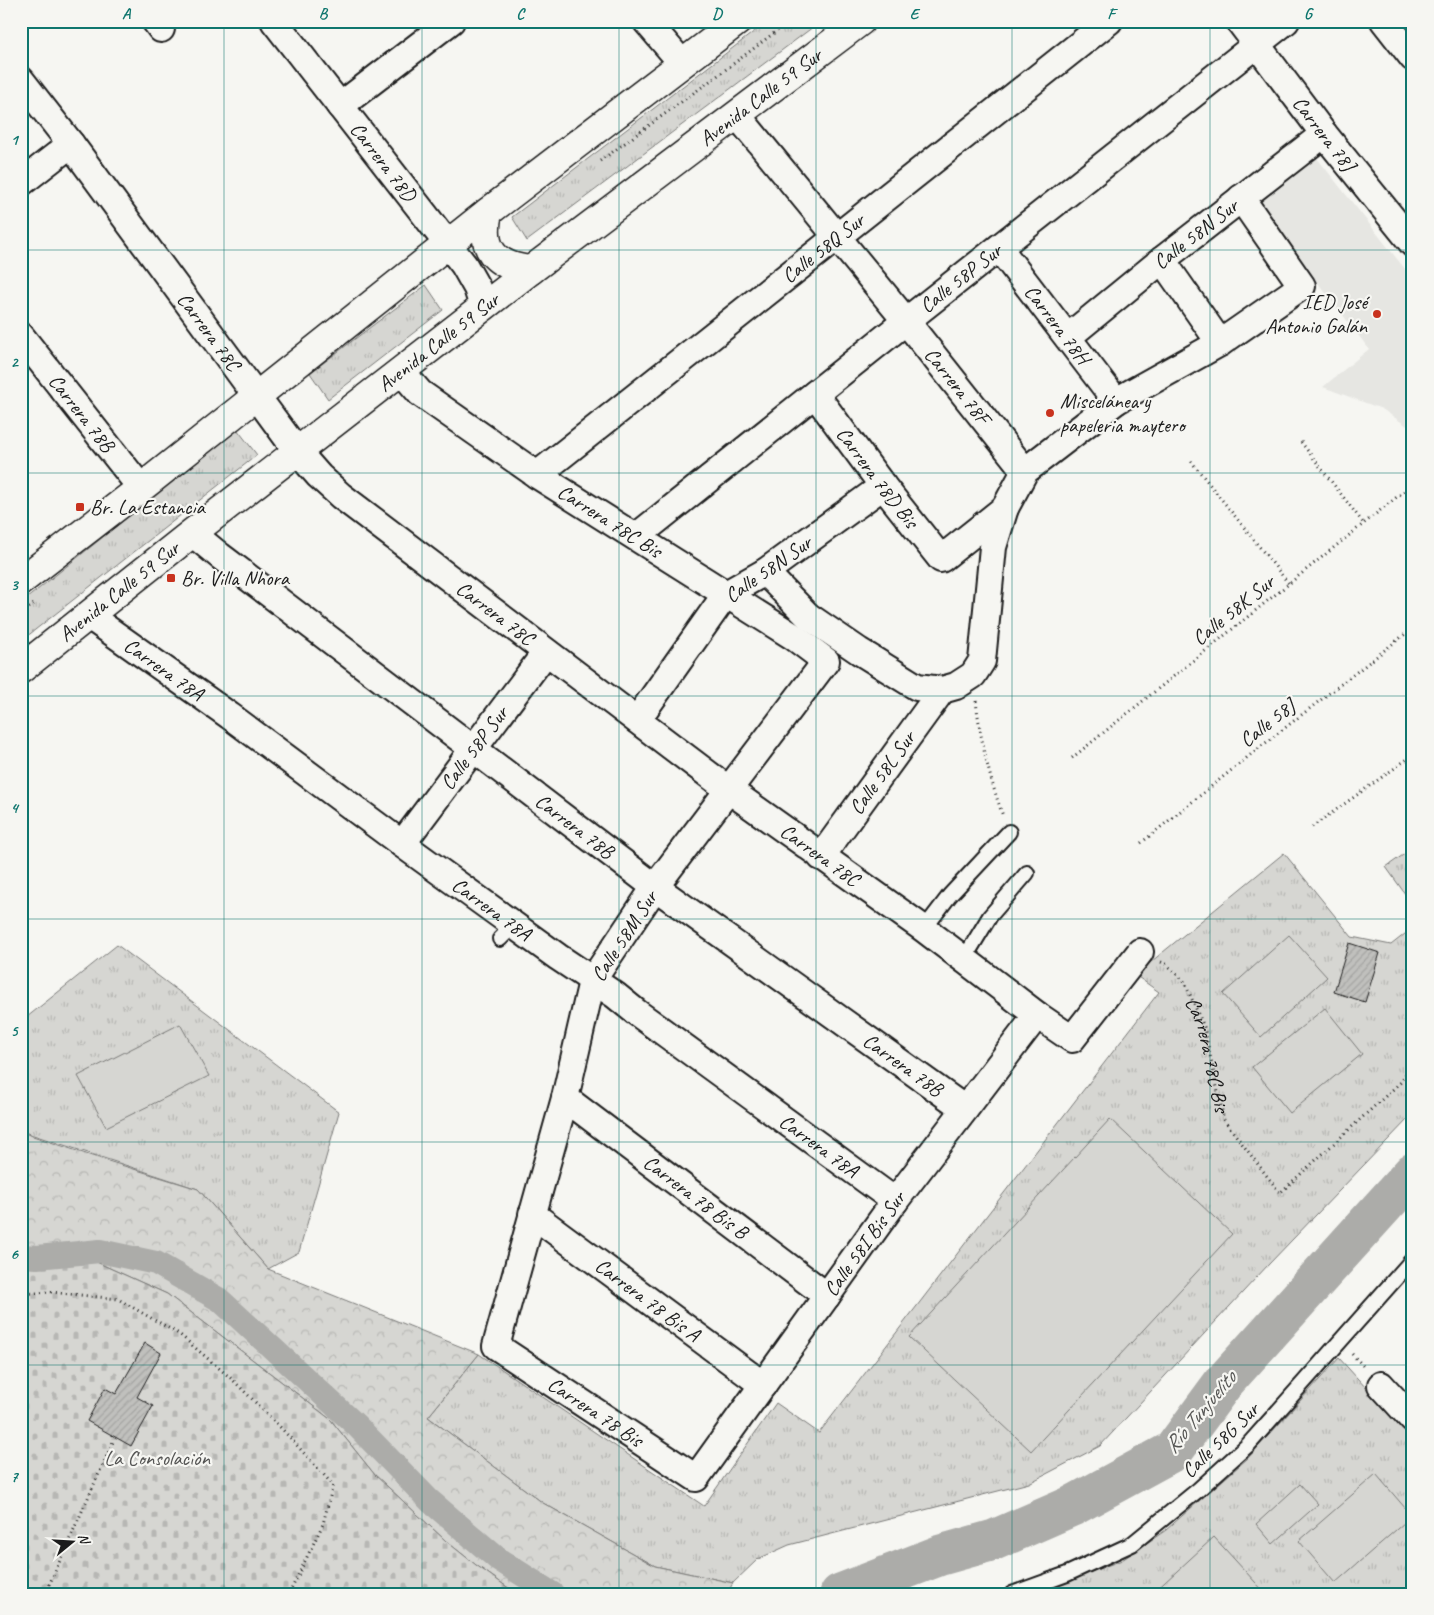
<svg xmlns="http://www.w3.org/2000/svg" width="1434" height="1615" font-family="Caveat,sans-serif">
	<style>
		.built { fill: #e6e6e2 }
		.grass { fill: url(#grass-tufts); stroke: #797977 }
		.forest { fill: url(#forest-crowns); stroke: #797977 }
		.cemetery { fill: url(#cemetery-stones); stroke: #797977 }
		.pitch { fill: #d6d6d2; stroke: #797977 }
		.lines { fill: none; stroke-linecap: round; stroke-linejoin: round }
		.canal { stroke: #acaca9; stroke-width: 24 }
		.river { stroke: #acaca9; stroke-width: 41 }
		.building { fill: url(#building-hatch); stroke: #1c1c1c }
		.lane-casing { stroke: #1c1c1c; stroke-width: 18 }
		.street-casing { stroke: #1c1c1c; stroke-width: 30 }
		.primary-casing { stroke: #1c1c1c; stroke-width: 31 }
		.path { stroke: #1c1c1c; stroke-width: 3; stroke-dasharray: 1 4; stroke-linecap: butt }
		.lane { stroke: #f6f6f2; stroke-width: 14 }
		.street { stroke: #f6f6f2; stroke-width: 26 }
		.primary { stroke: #f6f6f2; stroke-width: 28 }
		.grid { fill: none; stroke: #0f766e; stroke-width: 1; stroke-opacity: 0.55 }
		.poi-dot { fill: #c8321e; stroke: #f6f6f2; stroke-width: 2 }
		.labels { text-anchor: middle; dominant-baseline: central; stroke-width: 4.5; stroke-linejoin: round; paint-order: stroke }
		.street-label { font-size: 21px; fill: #1c1c1c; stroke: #f6f6f2 }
		.poi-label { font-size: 21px; fill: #1c1c1c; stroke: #f6f6f2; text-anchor: start }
		.park-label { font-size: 21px; fill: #545453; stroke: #f6f6f2 }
		.water-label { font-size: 22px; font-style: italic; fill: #565654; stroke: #f6f6f2 }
		.neatline { fill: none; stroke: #0f766e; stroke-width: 2 }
		.grid-label { font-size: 16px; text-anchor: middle; font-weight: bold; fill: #0f766e }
	</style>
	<defs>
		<pattern id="grass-tufts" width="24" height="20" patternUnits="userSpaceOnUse" patternTransform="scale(1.25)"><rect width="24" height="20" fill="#d6d6d2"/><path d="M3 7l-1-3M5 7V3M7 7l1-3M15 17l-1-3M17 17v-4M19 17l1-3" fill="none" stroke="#b7b7b4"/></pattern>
		<pattern id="forest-crowns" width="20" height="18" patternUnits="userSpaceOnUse" patternTransform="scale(1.25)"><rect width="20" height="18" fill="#d6d6d2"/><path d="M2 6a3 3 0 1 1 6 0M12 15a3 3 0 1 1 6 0" fill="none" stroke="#b7b7b4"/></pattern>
		<pattern id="cemetery-stones" width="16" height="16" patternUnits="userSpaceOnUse" patternTransform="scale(1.25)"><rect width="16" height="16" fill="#d6d6d2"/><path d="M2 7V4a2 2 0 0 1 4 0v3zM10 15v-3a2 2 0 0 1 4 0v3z" fill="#b7b7b4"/></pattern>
		<pattern id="building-hatch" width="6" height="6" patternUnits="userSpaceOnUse" patternTransform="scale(1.25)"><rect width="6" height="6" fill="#c0c0bd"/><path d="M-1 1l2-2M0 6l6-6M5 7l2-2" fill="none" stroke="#a4a4a2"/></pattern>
	</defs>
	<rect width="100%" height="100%" fill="#f6f6f2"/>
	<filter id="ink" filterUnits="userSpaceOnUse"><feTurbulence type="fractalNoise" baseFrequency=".02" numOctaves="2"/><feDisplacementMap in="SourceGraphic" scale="10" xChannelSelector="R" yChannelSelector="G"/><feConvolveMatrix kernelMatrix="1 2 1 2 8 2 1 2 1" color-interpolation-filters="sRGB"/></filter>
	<g filter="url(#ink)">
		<path class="built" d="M1317 158 1413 279V430L1382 409 1323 387 1369 349 1257 204Z"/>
		<g class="grass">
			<path d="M768 21H821L527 241 512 217Z"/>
			<path d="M426 285 443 310 328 399 310 373Z"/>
			<path d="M237 429 257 455 21 641V603Z"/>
			<path d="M1413 848V905L1386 867Z"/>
			<path d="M1284 853 1352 937 1391 945 1410 930 1413 914V1112L1409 1118 1269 1264 1100 1446 1029 1483 789 1545 758 1559 733 1583 655 1566 543 1503 428 1417 479 1354 704 1506 776 1403 819 1433 1159 992 1135 975Z"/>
			<path d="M117 945 339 1112 299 1252 268 1269 198 1189 21 1131V1012L27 1017Z"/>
			<path d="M1339 1358 1413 1440V1594H1033L1122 1560 1166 1530 1248 1458Z"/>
		</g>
		<path class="forest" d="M21 1132 92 1156 198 1189 268 1269 479 1354 428 1417 543 1503 655 1566 733 1583 727 1594H517L476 1565 446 1541 375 1475 330 1419 167 1294 94 1261 21 1265Z"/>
		<path class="cemetery" d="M94 1261 167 1294 330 1419 375 1475 446 1541 476 1565 517 1594H21V1265Z"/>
		<g class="pitch">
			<path d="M1289 935 1327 977 1261 1037 1223 994Z"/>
			<path d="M1325 1008 1362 1054 1290 1113 1252 1067Z"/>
			<path d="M180 1024 209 1076 106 1127 78 1076Z"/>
			<path d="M1110 1119 1232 1234 1031 1451 909 1337Z"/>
			<path d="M1376 1474 1412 1516 1335 1583 1299 1541Z"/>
			<path d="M1300 1484 1318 1504 1273 1544 1256 1524Z"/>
			<path d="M1214 1537 1266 1594H1152Z"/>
		</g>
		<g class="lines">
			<path class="canal" d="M21 1256 37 1257 100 1251 156 1263 220 1300 356 1425 430 1501 498 1559 553 1594"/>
			<path class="river" d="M840 1594 941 1555 994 1540 1072 1506 1173 1451 1224 1382 1413 1173"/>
		</g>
		<g class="building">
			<path d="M1349 943 1380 953 1365 1002 1334 992Z"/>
			<path d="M145 1343 161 1353 137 1397 153 1406 131 1446 87 1421 105 1388 116 1394Z"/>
		</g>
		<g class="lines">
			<defs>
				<g id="lane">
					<path d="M924 929 950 895 1009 832"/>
					<path d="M500 939 514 925"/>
					<path d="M964 959 990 916 1027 873"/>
					<path d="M1012 1594 1067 1574 1132 1544 1198 1490 1248 1445 1413 1259"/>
				</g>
				<g id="street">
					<path d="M155 21 161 29"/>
					<path id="s2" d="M274 21 464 265 477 288 483 307"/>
					<path d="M646 21 682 63"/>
					<path id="s3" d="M1239 21 1324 134 1413 244"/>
					<path d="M1384 21 1413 58"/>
					<path id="s4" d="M21 80 71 144 297 451 319 476 341 496 729 790 924 929 1037 1015 1072 1039 1140 952"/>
					<path d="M340 106 451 21"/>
					<path id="s5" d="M737 115 906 321 1025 471"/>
					<path d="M21 183 71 144"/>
					<path id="s6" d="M999 248 1116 401"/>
					<path d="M1162 260 1220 343"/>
					<path id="s7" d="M21 336 141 488"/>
					<path id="s8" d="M1068 337 1162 260 1324 134"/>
					<path id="s9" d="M401 371 420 393 537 475 794 637 826 661 655 887 592 981 565 1098 496 1346 696 1478 895 1201 1037 1015"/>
					<path id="s10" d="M815 394 883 486 941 559 1005 508 1025 471 1116 401 1220 343 1302 286 1241 198"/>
					<path id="s11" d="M537 475 1109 21"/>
					<path id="s12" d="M192 533 220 556 655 887 965 1109"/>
					<path id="s13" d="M636 537 906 321 1286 21"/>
					<path d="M765 572 808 616 859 651 917 687 942 690 956 686 973 675 982 661 993 547 1005 508"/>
					<path id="s14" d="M89 616 230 716 402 844 558 957 615 995 636 1012 895 1201"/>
					<path d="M637 720 726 594 765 572 883 486"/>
					<path id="s15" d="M402 844 546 652"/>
					<path id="s16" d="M821 857 942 690"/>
					<path id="s17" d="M565 1098 827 1296"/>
					<path id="s18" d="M532 1214 763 1385"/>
					<path d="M1381 1385 1413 1420"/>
				</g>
				<g id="primary">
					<path d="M488 212C480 249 494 266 531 270"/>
					<path d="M21 581 141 488 488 212 738 21"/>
					<path id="s19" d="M21 669 192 533 531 270 861 21"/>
				</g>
			</defs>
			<use href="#lane" class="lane-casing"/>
			<use href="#street" class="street-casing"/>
			<use href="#primary" class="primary-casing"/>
			<g class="path">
				<path d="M600 161 717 76 790 21"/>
				<path d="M1301 442 1364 524"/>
				<path d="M1191 461 1289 584"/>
				<path d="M21 614 34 604"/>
				<path d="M976 701C981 742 989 777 1003 816"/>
				<path d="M1072 758 1413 484"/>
				<path d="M1312 827 1413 755"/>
				<path d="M1141 843 1254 752 1413 628"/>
				<path id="s1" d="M1161 962 1166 964 1184 981 1204 1027 1224 1120 1280 1193 1402 1081 1413 1059"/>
				<path d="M21 1294 51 1292 118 1299 179 1334 233 1380 283 1430 333 1485 323 1524 289 1594"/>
				<path d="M1352 1354 1365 1368"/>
				<path d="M45 1594 113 1442"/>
			</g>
			<use href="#lane" class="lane"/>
			<use href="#street" class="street"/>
			<use href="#primary" class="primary"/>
		</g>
	</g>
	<path class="grid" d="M224 21V1594M422 21V1594M619 21V1594M816 21V1594M1012 21V1594M1210 21V1594M21 250H1413M21 473H1413M21 696H1413M21 919H1413M21 1142H1413M21 1365H1413"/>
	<g class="poi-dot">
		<circle cx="1377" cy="314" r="5"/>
		<circle cx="1050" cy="413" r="5"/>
		<rect x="75" y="502" width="10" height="10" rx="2.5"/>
		<rect x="166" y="573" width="10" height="10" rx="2.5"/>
	</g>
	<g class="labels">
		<g class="street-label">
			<text stroke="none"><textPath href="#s19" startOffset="935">Avenida Calle 59 Sur</textPath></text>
			<text stroke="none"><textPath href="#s3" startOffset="141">Carrera 78J</textPath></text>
			<text stroke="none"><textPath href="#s2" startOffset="178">Carrera 78D</textPath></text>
			<text stroke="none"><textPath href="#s8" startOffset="164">Calle 58N Sur</textPath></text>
			<text stroke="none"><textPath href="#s11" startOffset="365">Calle 58Q Sur</textPath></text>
			<text stroke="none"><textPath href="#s13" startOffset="415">Calle 58P Sur</textPath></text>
			<text stroke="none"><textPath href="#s6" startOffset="96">Carrera 78H</textPath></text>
			<text stroke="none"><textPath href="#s4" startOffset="314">Carrera 78C</textPath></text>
			<text stroke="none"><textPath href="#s19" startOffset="530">Avenida Calle 59 Sur</textPath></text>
			<text stroke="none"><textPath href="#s5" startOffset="349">Carrera 78F</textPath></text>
			<text stroke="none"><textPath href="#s7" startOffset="98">Carrera 78B</textPath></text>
			<text stroke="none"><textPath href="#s10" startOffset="104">Carrera 78D Bis</textPath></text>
			<text stroke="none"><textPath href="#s9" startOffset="258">Carrera 78C Bis</textPath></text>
			<text transform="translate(768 569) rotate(-35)">Calle 58N Sur</text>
			<text stroke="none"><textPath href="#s19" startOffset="125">Avenida Calle 59 Sur</textPath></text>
			<text transform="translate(1233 610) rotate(-39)">Calle 58K Sur</text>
			<text stroke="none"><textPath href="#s4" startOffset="719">Carrera 78C</textPath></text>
			<text stroke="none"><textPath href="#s14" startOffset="92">Carrera 78A</textPath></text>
			<text transform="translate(1267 723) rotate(-38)">Calle 58J</text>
			<text stroke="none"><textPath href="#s15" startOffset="120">Calle 58P Sur</textPath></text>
			<text stroke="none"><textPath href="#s16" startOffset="104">Calle 58L Sur</textPath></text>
			<text stroke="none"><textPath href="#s12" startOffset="482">Carrera 78B</textPath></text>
			<text stroke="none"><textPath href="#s4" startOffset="1124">Carrera 78C</textPath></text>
			<text stroke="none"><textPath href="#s14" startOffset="498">Carrera 78A</textPath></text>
			<text transform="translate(624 936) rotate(-57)">Calle 58M Sur</text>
			<text stroke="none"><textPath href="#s1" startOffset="108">Carrera 78C Bis</textPath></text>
			<text stroke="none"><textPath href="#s12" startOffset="888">Carrera 78B</textPath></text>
			<text stroke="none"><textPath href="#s14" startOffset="902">Carrera 78A</textPath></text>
			<text stroke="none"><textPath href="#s17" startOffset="164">Carrera 78 Bis B</textPath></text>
			<text stroke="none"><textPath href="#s9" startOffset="1818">Calle 58I Bis Sur</textPath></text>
			<text stroke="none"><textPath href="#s18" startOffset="144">Carrera 78 Bis A</textPath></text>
			<text stroke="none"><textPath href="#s9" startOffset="1409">Carrera 78 Bis</textPath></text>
			<text transform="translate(1220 1440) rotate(-44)">Calle 58G Sur</text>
		</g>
		<g class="poi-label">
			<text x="1367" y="302" text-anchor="end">IED José<tspan x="1367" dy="24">Antonio Galán</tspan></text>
			<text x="1060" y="401">Miscelánea y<tspan x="1060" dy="24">papeleria maytero</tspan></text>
			<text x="90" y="507">Br. La Estancia</text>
			<text x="181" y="578">Br. Villa Nhora</text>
		</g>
		<g class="park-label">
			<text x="157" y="1458">La Consolación</text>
		</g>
		<g class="water-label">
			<text transform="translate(1200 1412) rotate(-50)">Río Tunjuelito</text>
		</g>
	</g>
	<rect width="1434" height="1615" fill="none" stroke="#f6f6f2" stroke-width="55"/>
	<g transform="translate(72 1542) rotate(72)" stroke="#f6f6f2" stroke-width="4" paint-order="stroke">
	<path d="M0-4L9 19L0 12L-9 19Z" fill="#1c1c1c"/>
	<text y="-8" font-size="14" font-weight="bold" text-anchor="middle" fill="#1c1c1c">N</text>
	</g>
	<rect x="28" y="28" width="1378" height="1560" class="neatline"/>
	<g class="grid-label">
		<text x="126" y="19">A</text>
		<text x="323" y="19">B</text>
		<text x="520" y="19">C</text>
		<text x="717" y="19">D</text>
		<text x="914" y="19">E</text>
		<text x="1111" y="19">F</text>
		<text x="1308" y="19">G</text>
		<text x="14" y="145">1</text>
		<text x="14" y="367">2</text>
		<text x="14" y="590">3</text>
		<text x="14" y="813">4</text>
		<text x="14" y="1036">5</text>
		<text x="14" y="1259">6</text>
		<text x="14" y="1482">7</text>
	</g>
</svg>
